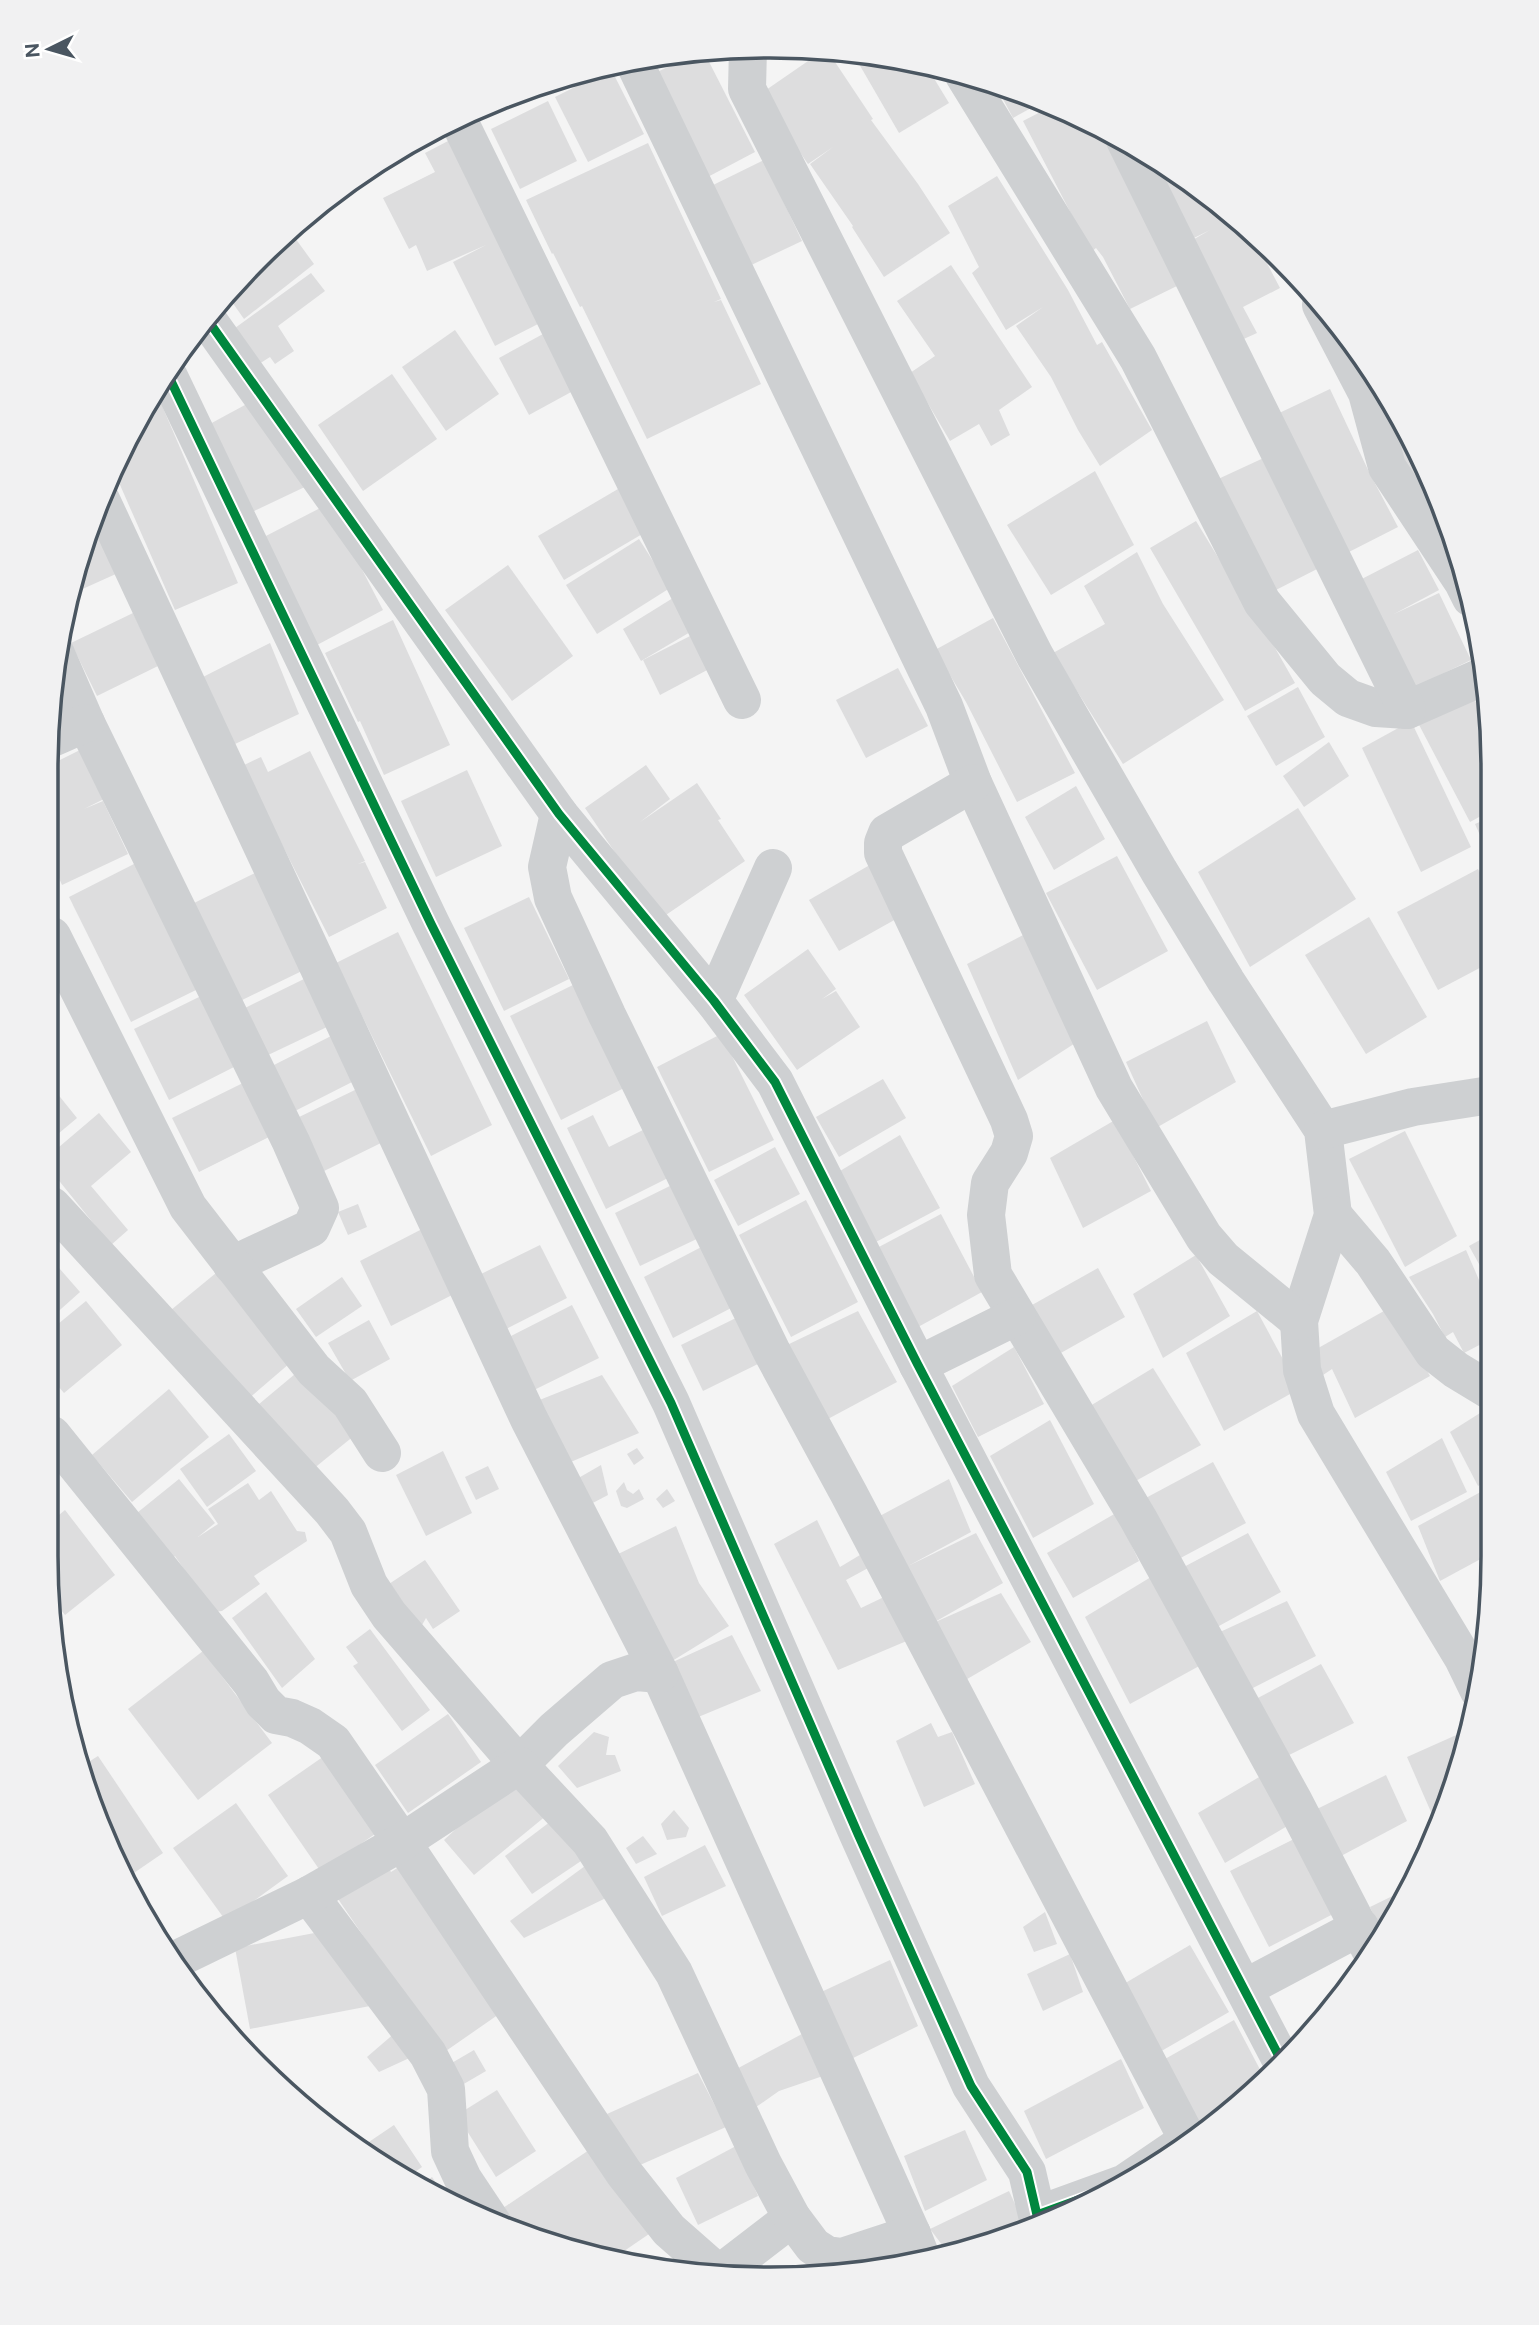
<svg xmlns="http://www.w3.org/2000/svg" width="1539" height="2325" font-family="'Public Sans',sans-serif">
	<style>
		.building { fill: #ddddde }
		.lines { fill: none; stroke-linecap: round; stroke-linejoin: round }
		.street { stroke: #ced0d2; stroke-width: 38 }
		.cycleway-casing { stroke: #fff; stroke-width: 13 }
		.cycleway { stroke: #00873e; stroke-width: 9 }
		.rim { fill: none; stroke: #4a5661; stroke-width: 3.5 }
	</style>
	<rect width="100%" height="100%" fill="#f4f4f4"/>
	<g class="building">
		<path d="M703 50 755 152 702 180 649 76Z"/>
		<path d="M824 50H827L873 119 871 120 918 184 950 233 884 277 852 227 853 226 810 164 833 147 808 164 760 94Z"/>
		<path d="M865 52 927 67 949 103 899 133 855 57Z"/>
		<path d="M611 69 644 134 588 162 555 97Z"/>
		<path d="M994 82 1003 84 1042 102 1013 118Z"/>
		<path d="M548 101 577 161 520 189 491 129Z"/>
		<path d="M1052 106 1104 130 1179 285 1130 309 1103 257 1096 248 1091 252 1023 121Z"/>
		<path d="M450 140 540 323 495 346 453 262 486 245 427 271 416 245 409 249 383 198 435 172 425 153Z"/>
		<path d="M648 143 721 299 714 302 721 300 761 384 647 439 582 306 580 307 553 253 552 254 526 200Z"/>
		<path d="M1146 153 1247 225 1280 288 1243 307 1257 333 1237 342 1189 242 1210 230 1190 240Z"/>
		<path d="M764 160 802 241 747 267 709 187Z"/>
		<path d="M997 176 1068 290 1097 345 1102 342 1152 430 1100 466 1078 430 1051 377 1016 326 1043 307 1006 330 972 273 979 267 948 206Z"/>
		<path d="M290 231 314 264 244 319 225 292Z"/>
		<path d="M951 265 1032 387 999 410 1010 435 991 446 979 424 950 441 910 373 935 356 897 301Z"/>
		<path d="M311 273 325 291 278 326 294 351 275 364 270 357 259 364 235 328Z"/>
		<path d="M455 330 499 394 446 431 402 367Z"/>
		<path d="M543 334 573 391 529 415 499 358Z"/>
		<path d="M392 374 437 439 363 491 318 425Z"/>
		<path d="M1330 389 1369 472 1398 527 1343 555 1275 415Z"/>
		<path d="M157 394 238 583 175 610 113 469 120 450Z"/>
		<path d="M258 398 309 485 250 513 208 425Z"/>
		<path d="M1410 434 1419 450 1434 490 1429 493 1421 480 1407 487 1391 442Z"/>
		<path d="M1270 455 1321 567 1270 593 1216 480Z"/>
		<path d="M1095 471 1134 545 1051 595 1007 525Z"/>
		<path d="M618 489 644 533 564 580 538 536Z"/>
		<path d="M328 504 383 610 317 645 262 538Z"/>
		<path d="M94 519 118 573 67 596 70 582Z"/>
		<path d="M1196 521 1233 582 1261 623 1295 683 1245 711 1150 548Z"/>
		<path d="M639 539 670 588 597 634 566 585Z"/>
		<path d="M1418 550 1439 590 1394 614 1439 593 1471 660 1407 691 1354 583Z"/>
		<path d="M1137 552 1163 604 1224 700 1123 764 1053 653 1105 624 1084 586Z"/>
		<path d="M508 565 573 656 512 701 445 610Z"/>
		<path d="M673 598 692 631 641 661 623 629Z"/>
		<path d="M133 613 158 666 97 696 71 643Z"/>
		<path d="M993 618 1075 773 1017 802 966 702 935 650Z"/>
		<path d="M393 620 450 745 384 775 360 721 358 722 325 653Z"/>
		<path d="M694 634 711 668 660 695 643 660Z"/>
		<path d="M270 643 299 714 235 744 203 677Z"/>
		<path d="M898 668 928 726 866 758 836 700Z"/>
		<path d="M1298 687 1325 737 1276 766 1247 716Z"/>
		<path d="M1471 693 1492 732V810L1470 822 1417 721Z"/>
		<path d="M1411 721 1471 847 1421 872 1362 748Z"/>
		<path d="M1329 742 1349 776 1304 807 1283 776Z"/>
		<path d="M82 749 106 798 84 809 103 801 128 854 62 885 52 862V764Z"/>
		<path d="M310 751 365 861 358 864 365 862 387 908 329 937 242 766 261 757 268 772Z"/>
		<path d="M646 765 670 799 640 822 697 783 721 819 718 820 745 861 660 919 585 808Z"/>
		<path d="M467 770 502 846 436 877 401 801Z"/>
		<path d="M1076 786 1105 839 1054 870 1025 817Z"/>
		<path d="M1298 808 1356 899 1250 967 1198 872Z"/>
		<path d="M1491 817V860L1475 824Z"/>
		<path d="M1117 856 1168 951 1097 990 1046 893Z"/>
		<path d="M875 862 905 914 839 951 809 900Z"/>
		<path d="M136 863 198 989 131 1022 69 897Z"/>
		<path d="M1478 869 1491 893V962L1438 990 1397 912Z"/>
		<path d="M257 872 304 970 238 1002 192 904Z"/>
		<path d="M529 897 569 979 504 1011 464 928Z"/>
		<path d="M1369 917 1427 1017 1366 1054 1305 955Z"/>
		<path d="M398 932 492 1125 431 1156 336 963Z"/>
		<path d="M1029 932 1080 1040 1018 1080 967 964Z"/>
		<path d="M808 949 836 989 822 999 836 991 860 1027 797 1070 744 995Z"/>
		<path d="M304 979 327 1027 266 1056 243 1009Z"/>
		<path d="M577 983 628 1086 561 1120 510 1016Z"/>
		<path d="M201 996 236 1066 169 1100 134 1029Z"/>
		<path d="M1207 1021 1236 1082 1156 1128 1126 1062Z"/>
		<path d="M721 1034 774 1140 709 1172 657 1067Z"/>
		<path d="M333 1035 356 1080 295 1111 272 1066Z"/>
		<path d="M883 1079 906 1118 839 1157 816 1117Z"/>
		<path d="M245 1082 271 1136 199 1172 172 1118Z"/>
		<path d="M52 1087 77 1118 52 1139Z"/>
		<path d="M359 1088 385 1141 322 1172 295 1119Z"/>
		<path d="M99 1113 131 1152 91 1186 128 1230 111 1245 52 1172V1153Z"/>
		<path d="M593 1115 609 1147 647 1128 670 1177 606 1209 567 1128Z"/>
		<path d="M1115 1120 1151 1191 1083 1228 1050 1158Z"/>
		<path d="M1405 1131 1457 1236 1405 1267 1349 1159Z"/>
		<path d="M900 1135 940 1208 874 1243 835 1174Z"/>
		<path d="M775 1147 800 1194 738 1226 714 1180Z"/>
		<path d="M678 1182 703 1236 640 1266 615 1213Z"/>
		<path d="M806 1200 858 1302 791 1337 739 1235Z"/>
		<path d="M358 1204 367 1227 348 1235 338 1212Z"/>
		<path d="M941 1214 982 1292 918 1327 877 1248Z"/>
		<path d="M424 1228 456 1293 391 1326 360 1261Z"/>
		<path d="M1489 1235V1282L1469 1246Z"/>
		<path d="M709 1243 737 1305 673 1338 644 1277Z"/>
		<path d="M540 1245 567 1298 506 1329 479 1275Z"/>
		<path d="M1466 1250 1489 1303V1340L1464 1353 1453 1332 1445 1337 1433 1314 1409 1277Z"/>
		<path d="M1196 1255 1230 1316 1163 1358 1133 1294Z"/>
		<path d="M52 1260 80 1292 52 1317Z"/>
		<path d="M1098 1268 1125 1317 1059 1354 1032 1305Z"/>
		<path d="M216 1273 290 1363 246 1401 171 1310Z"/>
		<path d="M342 1277 362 1306 316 1337 296 1309Z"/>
		<path d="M86 1301 122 1345 64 1393 52 1379V1329Z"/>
		<path d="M572 1305 599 1358 534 1390 509 1337Z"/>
		<path d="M1391 1307 1430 1376 1355 1418 1332 1369 1323 1375 1313 1351Z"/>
		<path d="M858 1311 897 1382 826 1420 787 1345Z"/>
		<path d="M1257 1311 1299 1389 1224 1431 1186 1353Z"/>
		<path d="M740 1316 762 1362 703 1391 681 1345Z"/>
		<path d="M369 1320 390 1359 350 1381 328 1343Z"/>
		<path d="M1014 1347 1044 1404 978 1437 952 1386Z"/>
		<path d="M1153 1368 1201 1445 1132 1483 1090 1406Z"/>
		<path d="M301 1369 355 1435 307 1474 253 1409Z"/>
		<path d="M602 1375 639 1433 566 1464 537 1401Z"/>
		<path d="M169 1389 209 1437 132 1502 92 1455Z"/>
		<path d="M1488 1408V1480L1478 1486 1450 1432Z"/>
		<path d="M1050 1420 1094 1504 1033 1538 990 1456Z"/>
		<path d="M229 1434 256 1471 207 1507 180 1469Z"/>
		<path d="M1442 1438 1467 1492 1411 1521 1386 1472Z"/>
		<path d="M637 1448 644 1458 634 1465 627 1454Z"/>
		<path d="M443 1451 472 1513 426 1536 396 1475Z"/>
		<path d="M1213 1462 1246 1523 1175 1561 1142 1500Z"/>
		<path d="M601 1465 608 1495 587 1506 575 1480Z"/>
		<path d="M488 1466 499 1489 476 1500 465 1477Z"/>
		<path d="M179 1479 215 1523 198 1537 218 1524 208 1509 248 1483 259 1500 271 1491 297 1531 305 1532 307 1541 254 1576 260 1584 222 1611 213 1612 175 1556 164 1565 127 1521Z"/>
		<path d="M949 1479 971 1532 908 1566 976 1533 1003 1583 933 1623 876 1518Z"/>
		<path d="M624 1482 627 1490 633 1494 639 1489 644 1499 627 1508 621 1506 616 1491Z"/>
		<path d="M1488 1488V1555L1440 1581 1418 1526Z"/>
		<path d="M667 1489 675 1501 663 1508 656 1499Z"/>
		<path d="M65 1510 115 1575 65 1615 52 1598V1521Z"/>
		<path d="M1116 1513 1139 1561 1073 1598 1047 1553Z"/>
		<path d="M817 1520 840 1567 860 1555 870 1567 846 1580 861 1608 884 1597 909 1640 838 1670 774 1544Z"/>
		<path d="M676 1526 699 1583 729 1626 664 1666 614 1556Z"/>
		<path d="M1248 1533 1281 1592 1208 1632 1180 1569Z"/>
		<path d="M425 1560 460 1611 433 1629 426 1618 418 1632 386 1586Z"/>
		<path d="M1151 1577 1201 1665 1130 1704 1085 1617Z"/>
		<path d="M266 1592 315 1659 282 1688 232 1618Z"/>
		<path d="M1001 1593 1031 1642 962 1682 933 1623Z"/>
		<path d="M1287 1601 1316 1656 1249 1690 1220 1632Z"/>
		<path d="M370 1629 430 1710 402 1731 353 1666 358 1663 346 1647Z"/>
		<path d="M732 1635 761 1691 691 1720 664 1666Z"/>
		<path d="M1487 1635V1650L1484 1667 1471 1644Z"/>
		<path d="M203 1651 272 1743 198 1800 128 1709Z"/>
		<path d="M1321 1664 1354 1723 1285 1757 1256 1699Z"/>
		<path d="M448 1714 481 1762 408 1813 375 1765Z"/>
		<path d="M931 1723 938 1737 952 1732 975 1784 924 1807 896 1741Z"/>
		<path d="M1472 1728 1469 1743 1446 1804 1431 1812 1407 1757Z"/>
		<path d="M594 1732 609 1737 606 1755H615L621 1771 577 1788 558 1766Z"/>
		<path d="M330 1752 382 1829 321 1872 268 1795Z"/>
		<path d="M98 1756 163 1853 128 1877 84 1788 79 1768Z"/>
		<path d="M1266 1773 1289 1825 1225 1863 1198 1813Z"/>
		<path d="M514 1775 547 1815 474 1875 444 1840Z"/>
		<path d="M1386 1775 1407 1821 1341 1856 1317 1809Z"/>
		<path d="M236 1803 288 1876 226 1921 173 1848Z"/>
		<path d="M674 1810 689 1828 686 1837 667 1840 661 1824Z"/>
		<path d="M555 1818 584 1859 532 1894 505 1856Z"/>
		<path d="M643 1836 657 1854 636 1864 626 1848Z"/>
		<path d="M1300 1836 1339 1911 1269 1947 1230 1871Z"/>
		<path d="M705 1845 726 1886 662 1916 644 1877Z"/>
		<path d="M383 1859 391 1872 402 1865 502 2012 443 2053 334 1893Z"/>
		<path d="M585 1866 608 1897 524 1938 510 1921Z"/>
		<path d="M1411 1887 1381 1932 1370 1907Z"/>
		<path d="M1045 1912 1057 1944 1034 1952 1023 1927Z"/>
		<path d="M325 1931 370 2006 250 2029 235 1948Z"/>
		<path d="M1190 1945 1229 2012 1158 2053 1122 1985Z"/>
		<path d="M1070 1954 1083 1992 1043 2011 1027 1974Z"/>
		<path d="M890 1960 918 2026 841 2064 819 1993Z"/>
		<path d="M1234 2020 1265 2079 1231 2111 1200 2127 1165 2059Z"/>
		<path d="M396 2032 416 2055 379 2072 367 2057Z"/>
		<path d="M802 2034 823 2076 779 2091 749 2112 729 2073Z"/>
		<path d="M474 2050 486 2071 462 2085 450 2064Z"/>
		<path d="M1121 2059 1144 2108 1046 2159 1024 2111Z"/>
		<path d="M698 2073 726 2127 631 2169 607 2114Z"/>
		<path d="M497 2090 536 2151 496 2177 457 2115Z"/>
		<path d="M394 2125 422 2167 409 2176 360 2148Z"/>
		<path d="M965 2130 987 2180 925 2211 904 2156Z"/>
		<path d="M736 2146 758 2196 698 2225 676 2178Z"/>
		<path d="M592 2148 649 2234 611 2260 520 2233 503 2208Z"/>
		<path d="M432 2177 446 2198 423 2184Z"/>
		<path d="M1009 2191 1027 2230 949 2254 930 2229Z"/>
	</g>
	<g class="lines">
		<g class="street">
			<path d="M748 48 747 89 1035 656 1159 871 1226 981 1323 1130 1333 1215 1299 1321 1302 1370 1316 1414 1463 1658 1479 1691"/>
			<path d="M634 62 944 706 973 783 1114 1088 1204 1237 1223 1259 1299 1321"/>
			<path d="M964 75 1138 358 1262 602 1325 679 1348 698 1376 708 1407 710 1484 676"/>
			<path d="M457 117 742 700"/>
			<path d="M1125 140 1407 710"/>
			<path d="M1321 305 1367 393 1387 467 1463 582 1471 598"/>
			<path d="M207 319 559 814 714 1001 775 1082 918 1365 1282 2062"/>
			<path d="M169 377 431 924 671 1403 858 1834 971 2086 1027 2172 1037 2215 1125 2183 1188 2140 1190 2143"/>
			<path d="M101 500 529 1419 660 1674 912 2234"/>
			<path d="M56 654 86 723 291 1142 320 1208 311 1228 232 1265"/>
			<path d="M52 738 86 723"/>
			<path d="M973 783 887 833 883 843V853L1009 1120 1014 1136 1009 1153 990 1183 986 1215 993 1275 1139 1520 1294 1802 1370 1949"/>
			<path d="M559 814 547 867 553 898 607 1015 772 1352 849 1494 1188 2140"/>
			<path d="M52 936 188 1207 314 1370 350 1403 382 1453"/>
			<path d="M714 1001 773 868"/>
			<path d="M1323 1130 1413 1107 1490 1095"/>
			<path d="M52 1206 332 1511 348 1532 369 1585 389 1615 519 1765 554 1730 612 1680 636 1672 660 1674"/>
			<path d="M1333 1215 1373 1262 1433 1352 1456 1370 1489 1390"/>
			<path d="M918 1365 1017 1316"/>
			<path d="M52 1435 251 1682 263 1702 276 1715 292 1718 310 1726 333 1742 402 1842 624 2173 669 2230 719 2274 792 2218"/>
			<path d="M309 1895 428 2054 446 2089 450 2151 463 2179 493 2224"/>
			<path d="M171 1962 309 1895 402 1842 519 1765 590 1841 674 1973 763 2164 792 2218 813 2246 827 2255 842 2257 912 2234 923 2262"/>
			<path d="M1245 1988 1360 1927"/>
		</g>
		<defs>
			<g id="cycleway">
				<path d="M207 319 559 814 714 1001 775 1082 918 1365 1282 2062"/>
				<path d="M169 377 431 924 671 1403 858 1834 971 2086 1027 2172 1037 2215 1125 2183 1188 2140 1190 2143"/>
			</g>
		</defs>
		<use href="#cycleway" class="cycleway-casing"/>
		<use href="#cycleway" class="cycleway"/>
	</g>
	<path d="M0 0H1539V2325H0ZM769 58H770A711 711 0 0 1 1481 769V1556A711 711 0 0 1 770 2267H769A711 711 0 0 1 58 1556V769A711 711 0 0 1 769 58Z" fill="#f1f1f2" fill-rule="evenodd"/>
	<path class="rim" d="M769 58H770A711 711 0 0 1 1481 769V1556A711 711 0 0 1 770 2267H769A711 711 0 0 1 58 1556V769A711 711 0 0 1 769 58Z"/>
	<g transform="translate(49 49) rotate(265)" stroke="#ffffff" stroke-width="5" paint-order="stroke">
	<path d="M0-5L12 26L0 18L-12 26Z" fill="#4a5661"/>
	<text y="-10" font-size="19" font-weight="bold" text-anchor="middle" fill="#4a5661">N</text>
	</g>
</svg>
